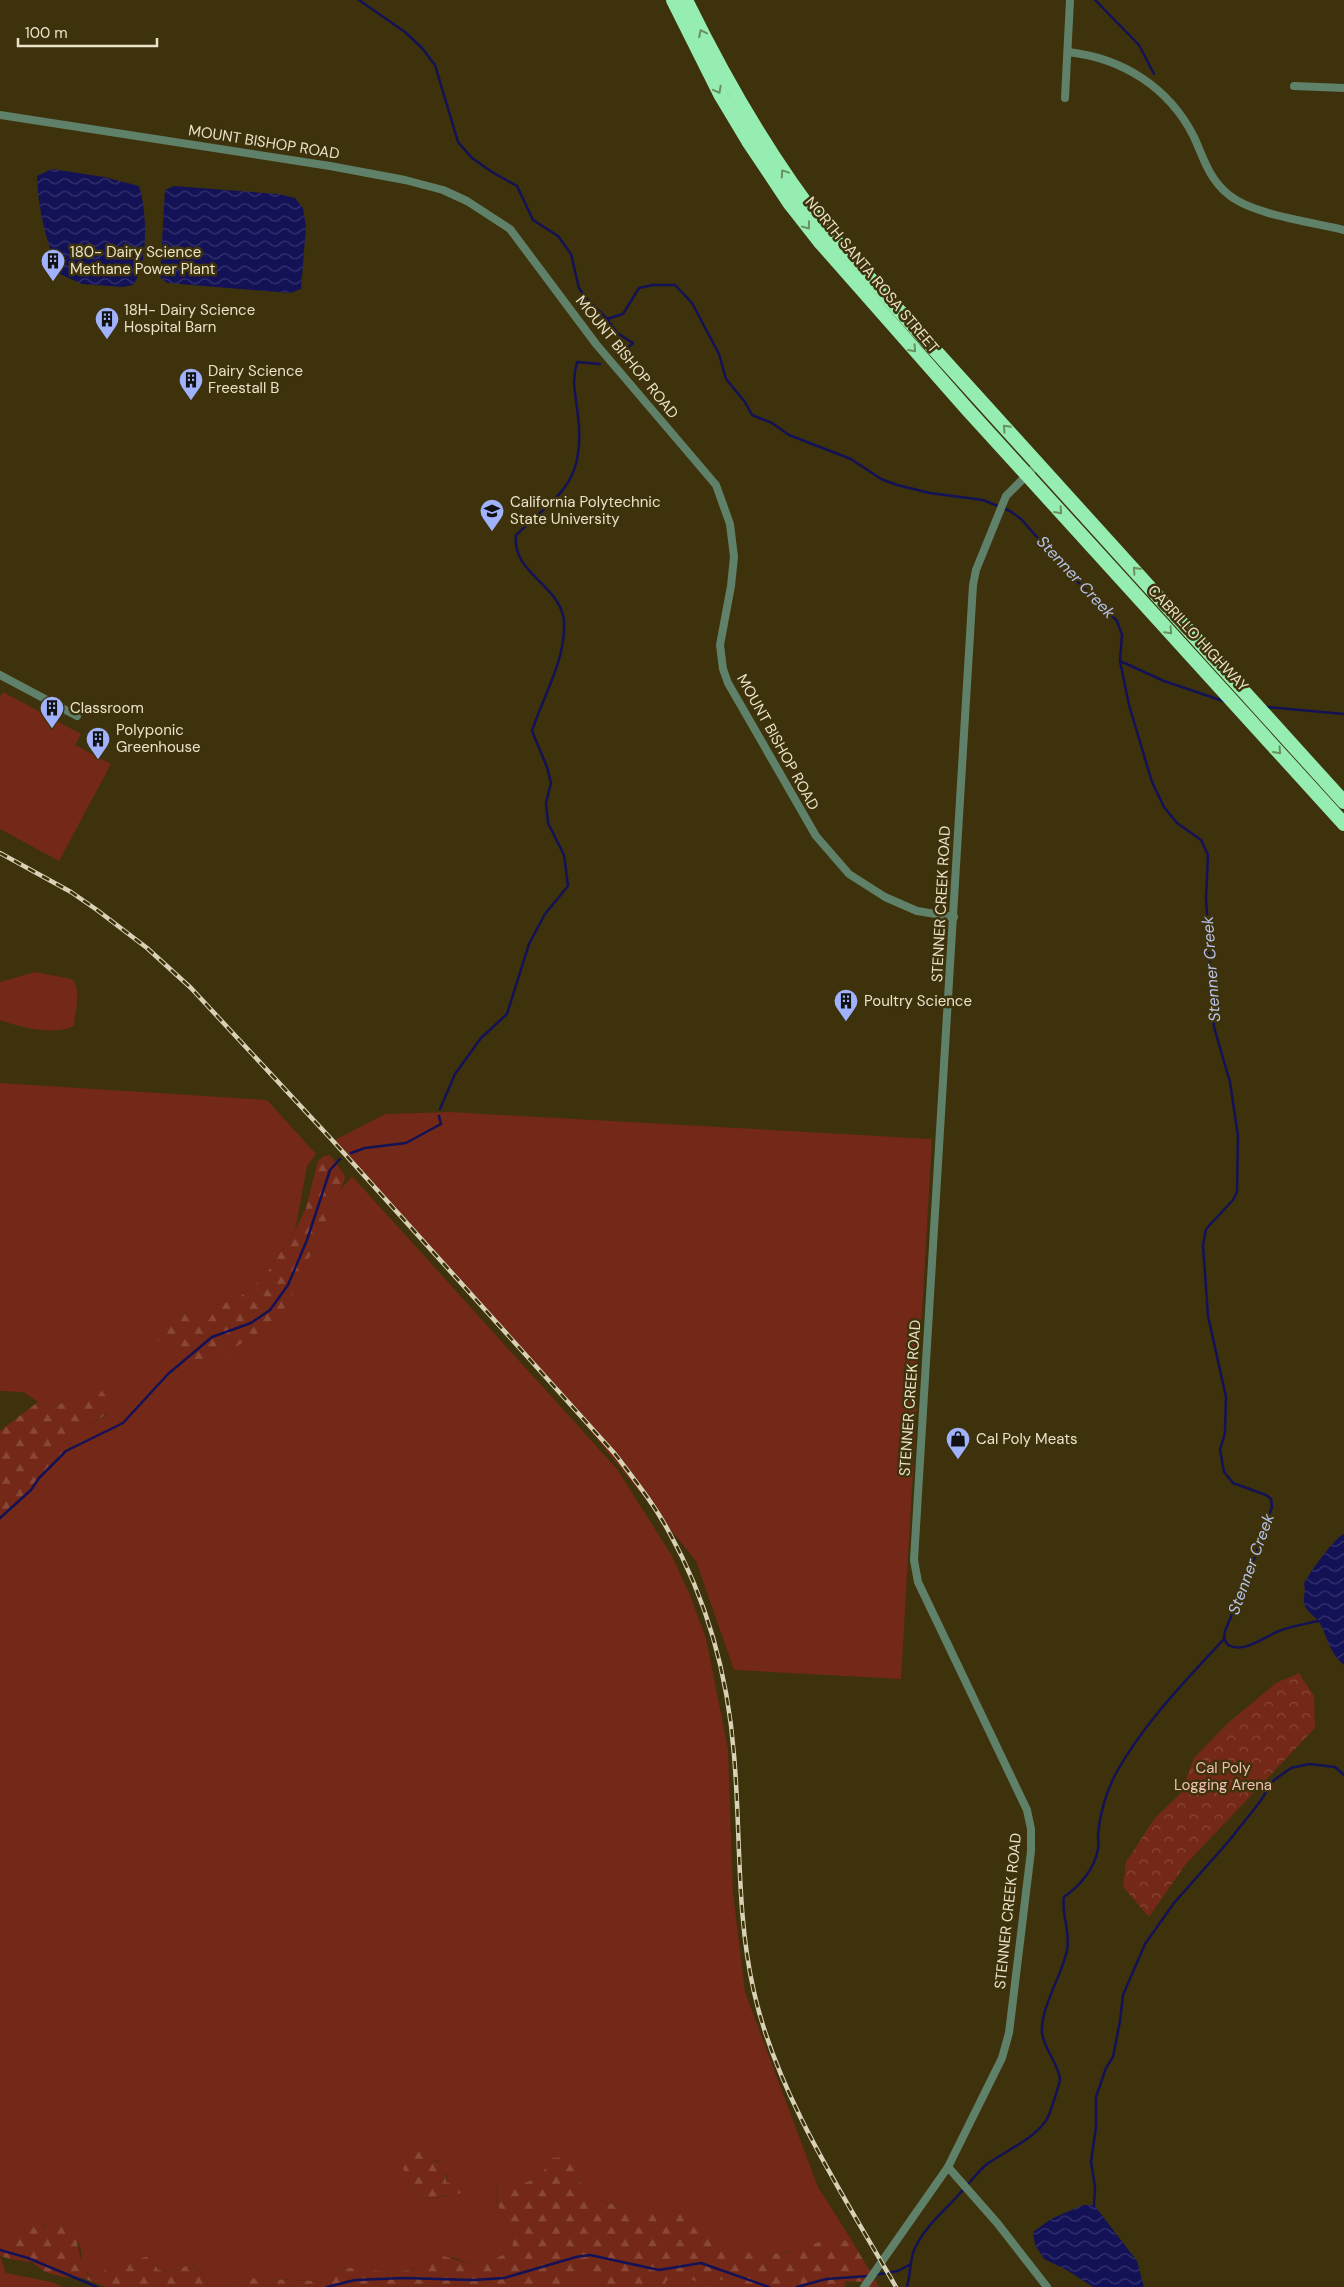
<svg xmlns="http://www.w3.org/2000/svg" width="1344" height="2287" font-family="'DM Sans',sans-serif">
	<style>
		.green { fill: #742817; fill-rule: evenodd }
		.forest { fill: url(#forest-firs) }
		.park { fill: url(#park-crowns) }
		.water { fill: url(#water-waves) }
		.lines { fill: none; stroke-linecap: round; stroke-linejoin: round }
		.stream { stroke: #131257; stroke-width: 2.5 }
		.street { stroke: #5f8169; stroke-width: 8 }
		.highway { stroke: #95edb1; stroke-width: 14 }
		.rail-casing { stroke: #d8d1b6; stroke-width: 4.5 }
		.rail { stroke: #3d320c; stroke-width: 2.5; stroke-dasharray: 8; stroke-linecap: butt }
		.oneway { stroke: #69905e }
		.labels { text-anchor: middle; dominant-baseline: central; stroke-width: 5; stroke-linejoin: round; paint-order: stroke }
		.street-label { font-size: 15px; fill: #eae3c9; stroke: #3d320c }
		.poi-label { font-size: 15px; fill: #eae3c9; stroke: #3d320c; text-anchor: start }
		.park-label { font-size: 15px; fill: #f0bfb3; stroke: #3d320c }
		.water-label { font-size: 16px; font-style: italic; fill: #b9c4ee; stroke: #3d320c }
	</style>
	<defs>
		<pattern id="forest-firs" width="22" height="20" patternUnits="userSpaceOnUse" patternTransform="scale(1.25)"><rect width="22" height="20" fill="#742817"/><path d="M5 1l3.5 6h-7zM16 11l3.5 6h-7z" fill="#884737"/></pattern>
		<pattern id="park-crowns" width="20" height="18" patternUnits="userSpaceOnUse" patternTransform="scale(1.25)"><rect width="20" height="18" fill="#742817"/><path d="M2 6a3 3 0 1 1 6 0M12 15a3 3 0 1 1 6 0" fill="none" stroke="#884737"/></pattern>
		<pattern id="water-waves" width="16" height="10" patternUnits="userSpaceOnUse" patternTransform="scale(1.25)"><rect width="16" height="10" fill="#131257"/><path d="M0 5q4-4 8 0t8 0" fill="none" stroke="#36346e"/></pattern>
	</defs>
	<rect width="100%" height="100%" fill="#3d320c"/>
	<g class="green">
		<path d="M3 692 81 734 75 745 111 764 59 861 0 829V697Z"/>
		<path d="M35 972 72 979C82 990 75 1012 74 1026 55 1036 19 1027 0 1020V982Z"/>
		<path d="M0 1083 267 1100 316 1154 307 1166 295 1231 264 1277 236 1300 176 1315 153 1336 288 1304 338 1193 352 1176 617 1469 672 1556 689 1593 706 1638 728 1749 733 1893 745 1992 818 2187 852 2241C832 2239 814 2245 795 2250 773 2256 741 2257 720 2246 705 2238 692 2221 680 2209 644 2218 619 2206 585 2195L581 2189 580 2170 550 2158 541 2177 521 2184H497L496 2202 512 2229 514 2252 473 2265 452 2257 422 2268 402 2271H378L357 2267 343 2269 330 2276 313 2281 250 2278 224 2287H208L204 2276 193 2263 173 2272 158 2270 150 2255 137 2260 124 2261 92 2277C76 2262 85 2258 79 2244 75 2233 59 2218 52 2208V2222L12 2239H0V1518L31 1490 39 1478 87 1426 109 1414 82 1395 53 1407 38 1402 23 1392 0 1391ZM428 2151 432 2160 438 2161 447 2176 446 2182 450 2183 449 2196 428 2199 415 2193 414 2183Z"/>
		<path d="M449 1112 932 1139 901 1679 734 1670 696 1561 554 1386 333 1141 385 1114Z"/>
		<path d="M0 2256 6 2273 52 2282 63 2287H0Z"/>
		<path d="M593 2271 602 2287H557L578 2273Z"/>
		<path d="M677 2274C683 2276 690 2280 696 2281 714 2283 717 2273 734 2287H663L668 2279Z"/>
		<path d="M461 2284 483 2287H390Z"/>
	</g>
	<g class="forest">
		<path d="M330 1155 344 1174 345 1179 288 1304 262 1331 207 1364 179 1359 153 1336 176 1315 236 1300 264 1277 295 1231 306 1208 318 1161 324 1156Z"/>
		<path d="M102 1391 110 1402 109 1413 87 1426 39 1478 31 1490 0 1518V1431L38 1402 53 1407 82 1395Z"/>
		<path d="M420 2148 428 2151 432 2160 445 2165 446 2182 457 2185 461 2193 428 2199 415 2193 414 2183 403 2169 413 2149Z"/>
		<path d="M566 2157 580 2170 581 2189 585 2195C619 2206 644 2218 680 2209 698 2219 711 2225 718 2245L733 2251 768 2254 785 2253 828 2239 852 2241 879 2287H860L863 2282 846 2281 844 2287H734C717 2273 714 2283 696 2281 690 2280 683 2276 677 2274L668 2279 663 2287H602L593 2271 578 2273 557 2287H483L461 2284 390 2287H224L250 2278 313 2281 330 2276 343 2269 357 2267 378 2271H402L422 2268 434 2263 437 2254 473 2265 513 2252 512 2229 496 2202 497 2184H521L541 2177 550 2158Z"/>
		<path d="M51 2208C86 2219 71 2257 91 2277L124 2261 137 2260 150 2255 158 2270 173 2272 192 2263 204 2276 208 2287H106L83 2278 63 2277 45 2272 32 2262 15 2260 0 2256V2239H12L29 2216 37 2217 43 2227 51 2222Z"/>
	</g>
	<path class="park" d="M1299 1673 1314 1696 1315 1728 1185 1865 1149 1917 1123 1887 1126 1862 1155 1818 1181 1793 1194 1758 1227 1724 1276 1683Z"/>
	<g class="water">
		<path d="M52 169 104 177 139 186C147 210 149 264 133 285L123 287 82 284 60 274C46 243 38 209 37 176Z"/>
		<path d="M174 186 278 194 295 198 303 208 306 227 301 289 290 293 167 283 160 277 165 190Z"/>
		<path d="M1344 1534V1665C1329 1653 1328 1637 1319 1622 1315 1616 1305 1611 1304 1603 1303 1596 1306 1591 1304 1584 1309 1573 1334 1538 1344 1534Z"/>
		<path d="M1083 2205H1094L1137 2261 1144 2287H1093L1065 2269 1044 2259 1035 2245 1033 2232 1051 2219Z"/>
	</g>
	<g class="lines">
		<g class="stream">
			<path d="M359 0 405 32 422 48 435 65 458 142 472 158 492 172 517 186 533 220 558 236 571 254 579 288 586 298 607 319 617 333 633 343 618 356"/>
			<path d="M1095 0 1139 45 1154 74"/>
			<path d="M607 319 623 314 639 288 653 285H675L692 303 719 354 726 379 745 402 752 415 772 423 789 435 851 459 881 479 897 485 930 493 983 500 1010 511 1021 519 1066 570 1117 621 1122 635 1120 661 1129 705 1152 782 1164 807 1177 823 1201 840 1208 855 1206 898 1214 1027 1230 1082 1238 1136 1237 1192 1233 1200 1206 1229 1203 1245 1208 1316 1226 1397 1225 1433 1220 1450 1224 1472 1233 1483 1266 1495 1271 1499 1272 1507 1250 1571 1225 1631 1224 1639C1185 1681 1143 1724 1115 1775 1106 1793 1100 1813 1098 1834 1098 1838 1099 1844 1098 1849 1095 1868 1080 1886 1064 1897 1061 1915 1071 1932 1067 1950 1063 1973 1040 2008 1042 2033 1044 2049 1058 2063 1060 2079 1060 2084 1051 2109 1049 2115 1039 2137 1007 2150 987 2164 977 2172 971 2182 962 2191 945 2211 922 2228 913 2253 910 2264 910 2276 907 2287"/>
			<path d="M1120 661 1164 681 1226 702"/>
			<path d="M1266 707 1344 714"/>
			<path d="M440 1109 455 1074 481 1038 507 1014 529 944 545 914 568 886 564 855 548 823 546 803 551 783 547 767 532 731C543 696 566 660 564 622 562 586 511 573 516 535 559 494 586 483 578 416 576 395 571 383 577 362L600 364"/>
			<path d="M351 1153 365 1148 406 1143 441 1124 439 1116"/>
			<path d="M0 1518 31 1490 39 1478 66 1451 123 1423 168 1374 212 1337 251 1323 270 1310 288 1285 307 1240 330 1170 340 1159"/>
			<path d="M1224 1639 1228 1645C1244 1654 1264 1637 1279 1631 1291 1626 1306 1624 1318 1621"/>
			<path d="M1094 2205 1095 2187 1091 2162 1096 2127V2097L1106 2068 1113 2057 1120 2021 1123 1995 1145 1944 1174 1903 1228 1842 1259 1803 1274 1780 1291 1768 1309 1764 1335 1767 1344 1775"/>
			<path d="M0 2250 28 2258 97 2287"/>
			<path d="M874 2275 898 2271 911 2264"/>
			<path d="M327 2287 355 2280 404 2278 473 2280 504 2278 576 2257 590 2255 659 2270 701 2263 769 2287"/>
			<path d="M797 2287 826 2279 869 2276"/>
		</g>
		<g class="street">
			<path d="M1068 52C1122 58 1169 87 1194 137 1204 159 1209 179 1229 195 1254 215 1311 222 1344 230"/>
			<path d="M1294 86 1344 88"/>
			<path d="M1065 98 1070 0"/>
			<path d="M0 115 330 166 405 180 443 190 467 201 510 229 596 344 716 485 730 524 734 557 731 586 720 645 723 669 728 683 816 836 849 874 885 897 917 911 954 917"/>
			<path d="M0 675 77 716"/>
			<path d="M948 2167 998 2224 1047 2287"/>
			<path d="M864 2287 948 2167 1002 2058 1009 2033 1031 1851V1829L1027 1810 918 1582 914 1560 973 585 976 570 1006 496 1038 464"/>
		</g>
		<g class="highway">
			<path d="M673 0 721 96 748 141 790 204 819 241 967 409 1344 824"/>
			<path d="M686 0C726 82 771 160 827 231L1344 802"/>
		</g>
		<defs>
			<path id="rail" d="M0 853 71 892 97 910 147 948 191 988 333 1141 615 1454C634 1479 654 1504 669 1532 707 1600 728 1677 734 1755 741 1834 736 1914 754 1992 777 2095 844 2196 896 2287"/>
		</defs>
		<use href="#rail" class="rail-casing"/>
		<use href="#rail" class="rail"/>
	</g>
	<defs><path id="oneway-chevron" d="M-2-3.5L2.5 0L-2 3.5" fill="none" stroke-width="1.6" stroke-linecap="round" stroke-linejoin="round" transform="scale(1.25)"/></defs>
	<g class="oneway">
		<use href="#oneway-chevron" transform="translate(702 33) rotate(-116)"/>
		<use href="#oneway-chevron" transform="translate(718 90) rotate(62)"/>
		<use href="#oneway-chevron" transform="translate(784 173) rotate(-124)"/>
		<use href="#oneway-chevron" transform="translate(807 226) rotate(53)"/>
		<use href="#oneway-chevron" transform="translate(913 349) rotate(48)"/>
		<use href="#oneway-chevron" transform="translate(1006 428) rotate(-133)"/>
		<use href="#oneway-chevron" transform="translate(1059 511) rotate(48)"/>
		<use href="#oneway-chevron" transform="translate(1136 570) rotate(-132)"/>
		<use href="#oneway-chevron" transform="translate(1169 631) rotate(47)"/>
		<use href="#oneway-chevron" transform="translate(1278 751) rotate(48)"/>
	</g>
	<defs>
		<symbol id="building-pin" viewBox="-11 -11 22 30"><path d="M0 17L-7.5 6A9.5 9.5 0 1 1 7.5 6Z" fill="#a1b2fd" stroke="#3d320c"/><path d="M-4-6H4V6H1V3H-1V6H-4ZM-2.5-4.3h1.7v1.8h-1.7ZM.8-4.3h1.7v1.8H.8ZM-2.5-1h1.7V.8h-1.7ZM.8-1h1.7V.8H.8Z" fill="#111"/></symbol>
		<symbol id="university-pin" viewBox="-11 -11 22 30"><path d="M0 17L-7.5 6A9.5 9.5 0 1 1 7.5 6Z" fill="#a1b2fd" stroke="#3d320c"/><path d="M0-5L7-2L0 1L-7-2ZM-4 1L0 2.5L4 1V4Q0 6-4 4Z" fill="#111"/></symbol>
		<symbol id="shop-pin" viewBox="-11 -11 22 30"><path d="M0 17L-7.5 6A9.5 9.5 0 1 1 7.5 6Z" fill="#a1b2fd" stroke="#3d320c"/><path d="M-5-2.5h2.3a2.7 3.5 0 0 1 5.4 0H5L5.5 6h-11ZM-1.5-2.5h3a1.5 2.3 0 0 0-3 0Z" fill="#111"/></symbol>
	</defs>
	<g fill-rule="evenodd">
		<use href="#building-pin" x="39" y="247" width="28" height="38"/>
		<use href="#building-pin" x="93" y="305" width="28" height="38"/>
		<use href="#building-pin" x="177" y="366" width="28" height="38"/>
		<use href="#university-pin" x="478" y="497" width="28" height="38"/>
		<use href="#building-pin" x="38" y="694" width="28" height="38"/>
		<use href="#building-pin" x="84" y="725" width="28" height="38"/>
		<use href="#building-pin" x="832" y="987" width="28" height="38"/>
		<use href="#shop-pin" x="944" y="1425" width="28" height="38"/>
	</g>
	<g class="labels">
		<g class="street-label">
			<text transform="translate(264 142) rotate(9)">MOUNT BISHOP ROAD</text>
			<text transform="translate(872 275) rotate(50)">NORTH SANTA ROSA STREET</text>
			<text transform="translate(627 357) rotate(51)">MOUNT BISHOP ROAD</text>
			<text transform="translate(1198 638) rotate(47)">CABRILLO HIGHWAY</text>
			<text transform="translate(778 742) rotate(61)">MOUNT BISHOP ROAD</text>
			<text transform="translate(941 904) rotate(-87)">STENNER CREEK ROAD</text>
			<text transform="translate(910 1398) rotate(-86)">STENNER CREEK ROAD</text>
			<text transform="translate(1008 1911) rotate(-84)">STENNER CREEK ROAD</text>
		</g>
		<g class="poi-label">
			<text x="70" y="252">180- Dairy Science<tspan x="70" dy="17">Methane Power Plant</tspan></text>
			<text x="124" y="310">18H- Dairy Science<tspan x="124" dy="17">Hospital Barn</tspan></text>
			<text x="208" y="371">Dairy Science<tspan x="208" dy="17">Freestall B</tspan></text>
			<text x="510" y="502">California Polytechnic<tspan x="510" dy="17">State University</tspan></text>
			<text x="70" y="708">Classroom</text>
			<text x="116" y="730">Polyponic<tspan x="116" dy="17">Greenhouse</tspan></text>
			<text x="864" y="1001">Poultry Science</text>
			<text x="976" y="1439">Cal Poly Meats</text>
		</g>
		<g class="park-label">
			<text x="1223" y="1768">Cal Poly<tspan x="1223" dy="17">Logging Arena</tspan></text>
		</g>
		<g class="water-label">
			<text transform="translate(1076 577) rotate(47)">Stenner Creek</text>
			<text transform="translate(1211 969) rotate(-94)">Stenner Creek</text>
			<text transform="translate(1251 1564) rotate(-70)">Stenner Creek</text>
		</g>
	</g>
	<path d="M18 38v8h139v-8" fill="none" stroke="#eae3c9" stroke-width="2.5"/>
	<text x="25" y="38" font-size="15" fill="#eae3c9" stroke="#3d320c" stroke-width="4" paint-order="stroke">100 m</text>
</svg>
